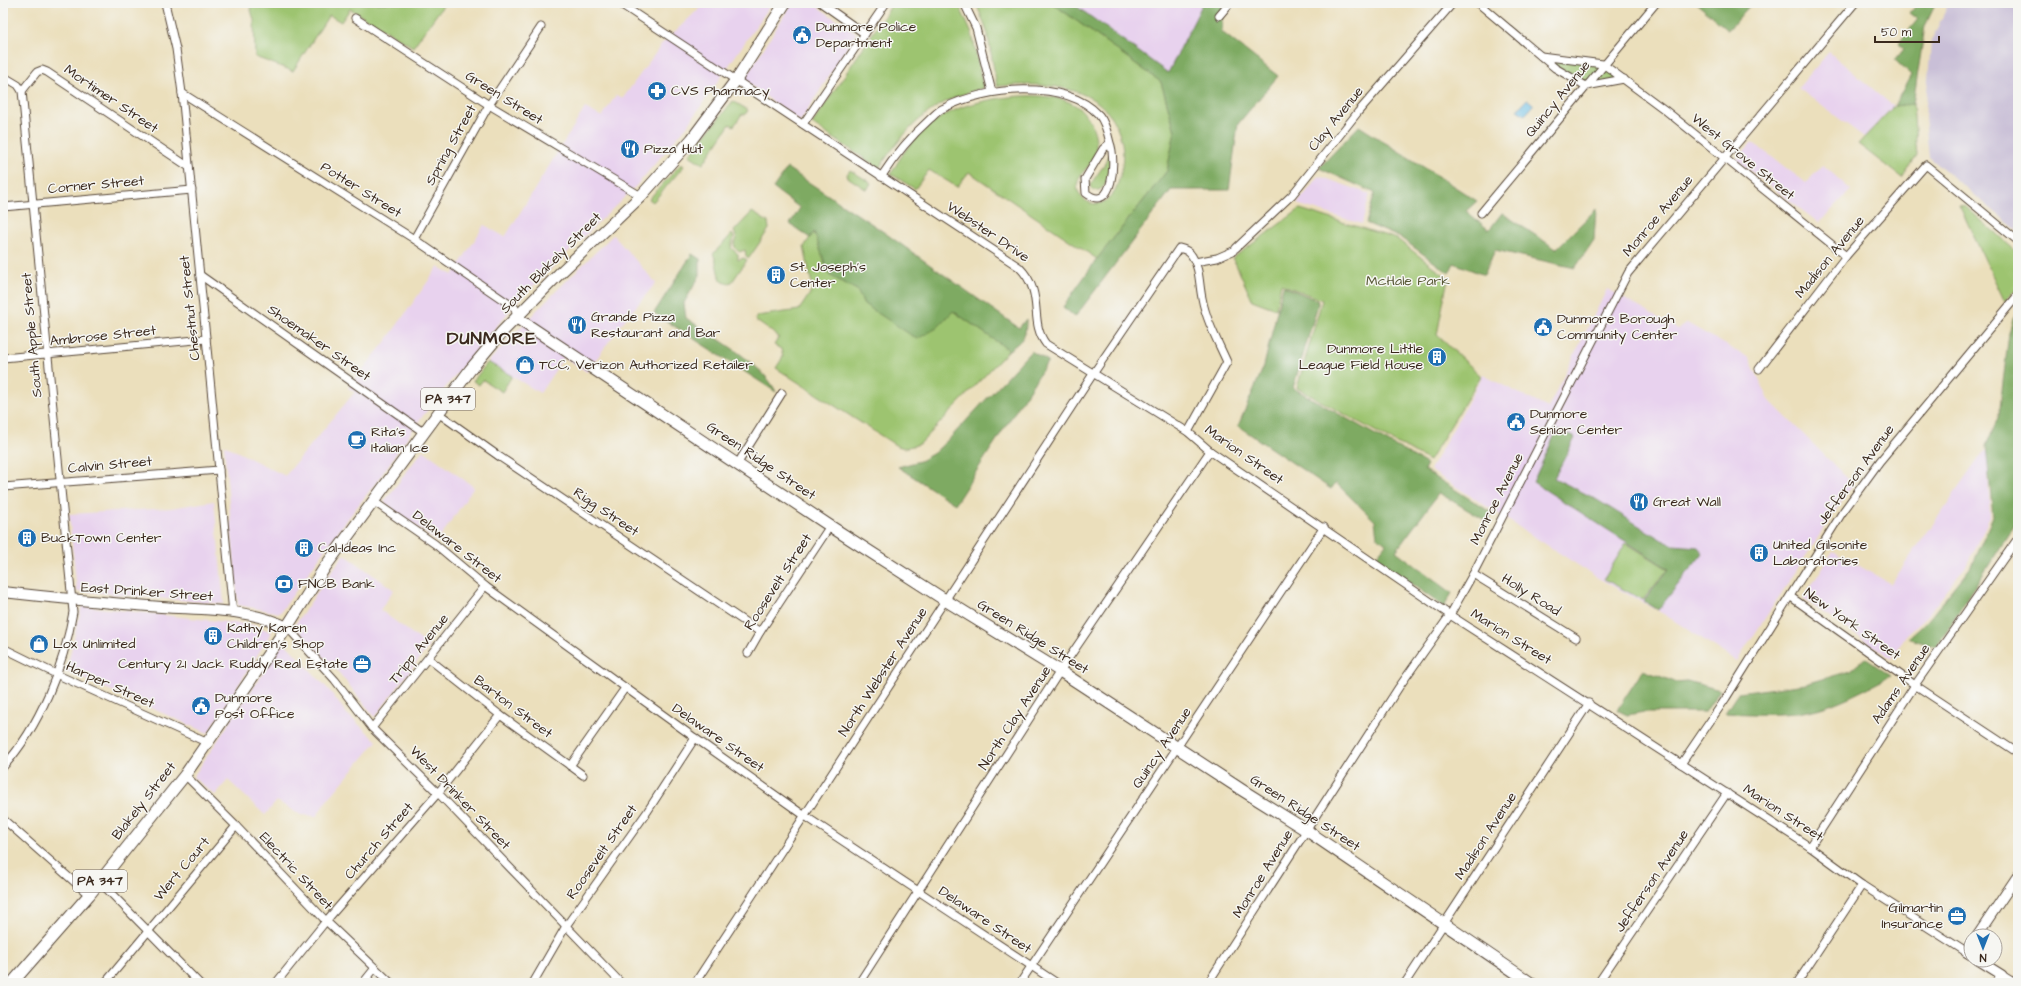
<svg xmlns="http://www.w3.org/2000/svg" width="2021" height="986" font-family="'Architects Daughter',sans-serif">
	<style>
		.built { fill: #e8d2ee; fill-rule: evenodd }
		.industrial { fill: #c9bfd7 }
		.green { fill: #9dc46f; stroke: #6c7746 }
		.forest { fill: #7eaa62; stroke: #5c6a40 }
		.water { fill: #69bee6; stroke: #527482 }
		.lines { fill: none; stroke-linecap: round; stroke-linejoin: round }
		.minor-casing { stroke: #554536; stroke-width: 9 }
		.tertiary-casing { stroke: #554536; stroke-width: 11 }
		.secondary-casing { stroke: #554536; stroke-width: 12 }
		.primary-casing { stroke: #554536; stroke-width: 13 }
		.minor { stroke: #fff; stroke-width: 7 }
		.tertiary { stroke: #fff; stroke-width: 9 }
		.secondary { stroke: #fff; stroke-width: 10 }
		.primary { stroke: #fff; stroke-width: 11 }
		.labels { text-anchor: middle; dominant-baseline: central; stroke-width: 3; stroke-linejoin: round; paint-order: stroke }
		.shield { fill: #f6f6f2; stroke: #73675e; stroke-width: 1 }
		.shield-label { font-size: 13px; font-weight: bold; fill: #3b2a1e }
		.poi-label { font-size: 14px; fill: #3b2a1e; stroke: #f6f6f2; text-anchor: start }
		.street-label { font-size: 14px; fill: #3b2a1e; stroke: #f6f6f2 }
		.park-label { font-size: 14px; fill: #585836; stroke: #f6f6f2 }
		.district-label { font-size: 18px; font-weight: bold; letter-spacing: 1px; fill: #3b2a1e; stroke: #f6f6f2 }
	</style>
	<rect width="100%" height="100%" fill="#f6f6f2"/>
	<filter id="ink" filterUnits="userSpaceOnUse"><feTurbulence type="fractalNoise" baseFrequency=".025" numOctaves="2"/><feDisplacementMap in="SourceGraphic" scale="8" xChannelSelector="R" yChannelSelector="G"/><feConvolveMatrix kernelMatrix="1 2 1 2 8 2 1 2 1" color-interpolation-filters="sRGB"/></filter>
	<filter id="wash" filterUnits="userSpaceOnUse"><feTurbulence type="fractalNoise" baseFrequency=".012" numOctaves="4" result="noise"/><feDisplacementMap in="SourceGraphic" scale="16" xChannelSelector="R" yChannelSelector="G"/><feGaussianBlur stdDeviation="0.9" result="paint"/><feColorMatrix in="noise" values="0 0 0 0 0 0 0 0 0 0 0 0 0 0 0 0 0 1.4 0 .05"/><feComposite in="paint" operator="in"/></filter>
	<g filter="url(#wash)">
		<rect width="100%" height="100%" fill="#ebdfbc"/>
		<g class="built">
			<path d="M705 3H772L687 126 636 186 519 300 461 368 418 422 378 480 336 534 280 613 238 605 224 445 285 476 355 392 348 388 386 341 438 267 453 275 484 225 505 237 585 108 602 117 616 95 623 98 662 44Z"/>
			<path d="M792 3H812L856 33 800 122 744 80Z"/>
			<path d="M1072 3H1203L1169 74Z"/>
			<path d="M1829 52 1893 106 1864 137 1798 88Z"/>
			<path d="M1752 142 1806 183 1823 165 1851 190 1819 223 1736 160Z"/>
			<path d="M1319 176 1370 194 1362 224 1297 204Z"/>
			<path d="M613 235 656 283 623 322 587 372 564 357 540 393 488 362 538 309Z"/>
			<path d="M1607 289 1678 329 1687 323 1749 358 1769 400 1853 484 1737 661 1662 613 1598 578 1430 470 1483 375 1548 408ZM1575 439 1554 478 1594 498 1662 540 1673 545 1698 547 1703 553 1658 610 1644 601 1669 569 1533 482Z"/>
			<path d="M423 450 474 487 437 542 384 502Z"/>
			<path d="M1985 450 1987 455 1990 517 1966 566 1928 615 1906 635 1892 659 1803 599 1833 551 1891 584Z"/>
			<path d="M214 501 224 604 77 591 69 514 171 508Z"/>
			<path d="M344 554 394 590 380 610 429 646 375 717 335 668 294 626Z"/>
			<path d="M82 606 253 625 272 632 208 733 66 671Z"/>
			<path d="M284 642 329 690 347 714 377 741 324 804 317 816 301 815 277 801 265 815 228 780 215 795 193 777Z"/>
		</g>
		<path class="industrial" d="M1949 3H2018V231L1929 157 1925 118 1931 41Z"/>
		<g class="green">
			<path d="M249 3H445L413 47 350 9 341 22 329 15 293 71 255 57 254 20Z"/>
			<path d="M893 3H958L972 34 983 88C931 102 909 124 879 168L812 124Z"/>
			<path d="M976 3H1052L1161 82 1175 131 1167 171 1097 259 969 172 957 187 929 170 915 189 891 174C901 156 914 135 932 123 945 115 960 106 976 103 1003 96 1065 87 1085 114 1096 128 1101 148 1090 164 1086 169 1080 174 1078 181 1074 194 1087 207 1101 203 1121 198 1126 155 1121 139 1117 125 1109 111 1097 102 1067 82 1031 84 997 86L987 31Z"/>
			<path d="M1541 56 1603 64 1624 79 1586 86Z"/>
			<path d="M733 101 748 110 745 115 742 114 734 126 730 124 703 164 689 155Z"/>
			<path d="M1913 104 1917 156 1902 178 1858 144 1894 106Z"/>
			<path d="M1108 155H1110C1110 166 1110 194 1092 190L1090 185 1104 165Z"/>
			<path d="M681 164 684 166 653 202 649 199Z"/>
			<path d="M850 170 871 183 867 190 846 176Z"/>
			<path d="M1959 205 1966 207 2018 253V286L2005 302Z"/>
			<path d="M1300 209 1397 239 1448 278 1437 335 1481 376 1429 461 1297 388 1322 300 1281 284 1276 309 1252 300 1233 258Z"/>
			<path d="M752 212 768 222 769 229 749 258 746 256 745 250 739 252 735 248 734 243 737 239 734 231Z"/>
			<path d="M814 231 829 275 857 290 864 304 937 328 953 311 1009 350 920 444 905 448 897 446 776 368 783 357 781 349 774 345 779 337 755 320 757 316 799 310 813 289 804 247Z"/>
			<path d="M732 234 734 237 731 248 738 254V260L744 258 747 260 732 282C715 288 719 263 713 254Z"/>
			<path d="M488 362 512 376 502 392 483 380 479 385 473 381Z"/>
			<path d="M1626 543 1668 569 1643 600 1604 579Z"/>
		</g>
		<g class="forest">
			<path d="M1052 3H1072L1168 73 1203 3H1222V32L1278 76 1238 124 1229 190H1171L1075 317 1063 307 1097 259 1167 171 1175 131 1161 82Z"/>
			<path d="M1696 3H1752L1728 30Z"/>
			<path d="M1918 3H1936L1925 26 1913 104 1894 106 1911 75 1895 60 1904 49 1898 44 1918 19 1910 13Z"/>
			<path d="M1359 126 1477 201 1466 211 1489 230 1502 213 1556 249 1596 209 1594 240 1575 268 1495 250 1484 275 1454 263 1449 273 1401 238 1366 223 1375 193 1319 168Z"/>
			<path d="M787 168 878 228 1019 328 1026 319C1026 337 1024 339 1009 350L953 311 937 328 917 339 864 304 857 290 829 275 814 232 810 238 790 224 800 208 773 188Z"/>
			<path d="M692 254 700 259V275L684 303 686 318C712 336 764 364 776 392L654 313Z"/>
			<path d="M1283 286 1319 301 1293 388 1427 464 1424 470 1492 513 1488 522 1439 493 1396 551 1452 593 1444 607 1375 558 1386 544 1377 537 1375 521 1336 483 1331 489 1238 426 1264 366Z"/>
			<path d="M2018 311V520L1936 647 1908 638 1928 620 1970 568 1993 517 1986 446 1999 415 2009 333 2013 319Z"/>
			<path d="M1031 351 1048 361 955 504 898 467 920 461 934 453 952 436Z"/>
			<path d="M1557 430 1575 438 1554 478 1594 498 1662 540 1673 545 1698 547 1703 553 1658 610 1644 601 1669 569 1533 482Z"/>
			<path d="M1865 658 1891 676C1865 689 1838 705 1809 711 1782 716 1752 714 1725 713L1738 693 1806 684 1850 671Z"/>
			<path d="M1643 670 1675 682 1687 681 1720 690 1705 712H1644L1627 715 1617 710Z"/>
		</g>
		<path class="water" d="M1527 99 1534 105 1525 115 1517 110Z"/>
	</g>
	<g filter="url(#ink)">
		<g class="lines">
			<defs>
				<g id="minor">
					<path d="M165 3 176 49 182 93 233 613"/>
					<path d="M619 3 1019 267C1046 294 1028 321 1046 344L1188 432 1210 451 1450 615 1810 847 1862 885 1966 952"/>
					<path d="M821 3 865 34"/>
					<path d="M964 3 976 28 992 92"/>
					<path d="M1478 3 1555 68 1586 86 1624 79"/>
					<path d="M1219 16 1230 3"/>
					<path d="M355 18 489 105 641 196"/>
					<path d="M1541 56 1603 64 1665 110 1846 256"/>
					<path d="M3 76 18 85 22 91 73 612C64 665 40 727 3 767"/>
					<path d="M22 91 37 72 42 70 47 72 189 167"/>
					<path d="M182 93 414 239 515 308 517 318"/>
					<path d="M803 124 886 3"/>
					<path d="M881 177C895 155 910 137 930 119 934 116 938 110 944 108 984 87 1065 78 1099 115 1105 122 1108 134 1110 143L1103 149 1085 179 1086 193C1114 215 1116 158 1110 143"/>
					<path d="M3 207 192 190"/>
					<path d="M1481 213 1656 3"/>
					<path d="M414 239 489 105 541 27"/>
					<path d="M1236 248 1292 195 1358 112 1453 3"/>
					<path d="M1195 262 1217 258 1233 251"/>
					<path d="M200 275 423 432"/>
					<path d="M3 358 206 339"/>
					<path d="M1759 369 1846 256 1926 165 2018 241"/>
					<path d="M438 413 500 457 760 632"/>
					<path d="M738 463 782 393"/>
					<path d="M3 487 219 470"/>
					<path d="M373 501 435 544 485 586 695 738 805 816 1057 983"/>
					<path d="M1473 574 1576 638"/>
					<path d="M1791 597 1915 685 2018 753"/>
					<path d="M287 627 335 680 372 728 438 793 621 983"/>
					<path d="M3 648 58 675 208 743"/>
					<path d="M748 653 760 632 830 526"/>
					<path d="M429 659 500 715 583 775"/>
					<path d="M372 728 485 586"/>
					<path d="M1681 764 1726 698 1842 513 1880 461 2018 295"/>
					<path d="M570 766 625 688"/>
					<path d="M185 775 236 826 326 921 391 983"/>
					<path d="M3 819 89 895"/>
					<path d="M1810 847 1915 685 2018 538"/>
					<path d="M100 882 199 983"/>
					<path d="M2002 975 2015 983"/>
					<path d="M105 983 236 826"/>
					<path d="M276 983 326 921 438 793 500 715"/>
					<path d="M363 983 375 968"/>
					<path d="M533 983 566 926 647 812 695 738"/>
					<path d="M695 983 1093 374 1179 248C1184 249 1189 251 1192 256 1200 268 1199 284 1202 298 1206 320 1218 342 1227 362L1188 432"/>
					<path d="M859 983 1060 671 1210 451"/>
					<path d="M1020 983 1324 527"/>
					<path d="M1208 983 1399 687 1450 615 1473 574 1628 273 1855 3"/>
					<path d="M1405 983 1589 703"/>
					<path d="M1598 983 1727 793"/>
					<path d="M1797 983 1862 885"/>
				</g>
				<g id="tertiary">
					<path d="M1977 936 2018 875"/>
					<path d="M1971 945 1966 952 1971 955"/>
					<path d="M1978 960 2002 975 1996 983"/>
				</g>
				<path id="secondary" d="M3 592C56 598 108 603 161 607 203 610 248 608 287 627"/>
				<g id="primary">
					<path d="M517 318 830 526 945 600 1060 671 1242 790 1306 830 1531 983"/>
					<path d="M12 983 89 895 185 775 287 627 325 567 470 370 502 332 559 274 641 196 692 139 736 80 785 3"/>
				</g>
			</defs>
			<use href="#minor" class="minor-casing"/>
			<use href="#tertiary" class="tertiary-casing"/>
			<use href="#secondary" class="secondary-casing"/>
			<use href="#primary" class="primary-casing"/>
			<use href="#minor" class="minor"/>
			<use href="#tertiary" class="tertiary"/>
			<use href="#secondary" class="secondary"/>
			<use href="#primary" class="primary"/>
		</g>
	</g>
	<defs>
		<symbol id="civic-disc" viewBox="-11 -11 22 22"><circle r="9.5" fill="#1f6fb2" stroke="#f6f6f2"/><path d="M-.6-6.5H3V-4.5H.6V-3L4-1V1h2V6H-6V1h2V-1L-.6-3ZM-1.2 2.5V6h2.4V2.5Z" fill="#fff"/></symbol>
		<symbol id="pharmacy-disc" viewBox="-11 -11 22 22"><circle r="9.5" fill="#1f6fb2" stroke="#f6f6f2"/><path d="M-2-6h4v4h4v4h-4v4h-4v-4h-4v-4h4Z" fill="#fff"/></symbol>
		<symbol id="restaurant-disc" viewBox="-11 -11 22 22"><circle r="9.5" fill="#1f6fb2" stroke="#f6f6f2"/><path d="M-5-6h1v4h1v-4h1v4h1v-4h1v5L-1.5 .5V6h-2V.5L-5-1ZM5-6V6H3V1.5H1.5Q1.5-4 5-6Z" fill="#fff"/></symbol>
		<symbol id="building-disc" viewBox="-11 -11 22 22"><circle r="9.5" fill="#1f6fb2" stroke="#f6f6f2"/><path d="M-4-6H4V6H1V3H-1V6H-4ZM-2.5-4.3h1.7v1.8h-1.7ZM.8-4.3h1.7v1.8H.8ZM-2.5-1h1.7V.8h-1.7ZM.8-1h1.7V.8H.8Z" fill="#fff"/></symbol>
		<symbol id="shop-disc" viewBox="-11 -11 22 22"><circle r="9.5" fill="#1f6fb2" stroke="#f6f6f2"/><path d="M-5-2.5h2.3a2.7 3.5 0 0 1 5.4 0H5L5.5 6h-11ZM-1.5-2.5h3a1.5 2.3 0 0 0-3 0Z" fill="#fff"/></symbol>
		<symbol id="cafe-disc" viewBox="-11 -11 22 22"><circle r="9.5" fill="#1f6fb2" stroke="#f6f6f2"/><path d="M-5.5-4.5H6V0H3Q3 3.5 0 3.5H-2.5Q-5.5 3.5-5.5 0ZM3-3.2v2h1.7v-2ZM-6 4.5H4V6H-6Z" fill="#fff"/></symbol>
		<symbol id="bank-disc" viewBox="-11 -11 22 22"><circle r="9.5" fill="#1f6fb2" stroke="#f6f6f2"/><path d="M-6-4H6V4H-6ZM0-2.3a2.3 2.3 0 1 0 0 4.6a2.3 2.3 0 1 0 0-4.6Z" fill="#fff"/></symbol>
		<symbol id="office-disc" viewBox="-11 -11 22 22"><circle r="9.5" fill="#1f6fb2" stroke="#f6f6f2"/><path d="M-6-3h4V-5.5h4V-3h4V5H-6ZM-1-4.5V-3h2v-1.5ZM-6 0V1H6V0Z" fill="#fff"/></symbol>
	</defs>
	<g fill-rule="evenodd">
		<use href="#civic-disc" x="791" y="24" width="22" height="22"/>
		<use href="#pharmacy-disc" x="646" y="80" width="22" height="22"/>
		<use href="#restaurant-disc" x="619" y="138" width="22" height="22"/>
		<use href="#building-disc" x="765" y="264" width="22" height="22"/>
		<use href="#restaurant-disc" x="566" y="314" width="22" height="22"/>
		<use href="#civic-disc" x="1532" y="316" width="22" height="22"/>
		<use href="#building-disc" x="1426" y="346" width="22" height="22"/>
		<use href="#shop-disc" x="514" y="354" width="22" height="22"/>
		<use href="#civic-disc" x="1505" y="411" width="22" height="22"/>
		<use href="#cafe-disc" x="346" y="429" width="22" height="22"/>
		<use href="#restaurant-disc" x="1628" y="491" width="22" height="22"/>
		<use href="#building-disc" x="16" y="527" width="22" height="22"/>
		<use href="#building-disc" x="293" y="537" width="22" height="22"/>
		<use href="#building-disc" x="1748" y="542" width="22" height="22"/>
		<use href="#bank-disc" x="273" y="573" width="22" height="22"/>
		<use href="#building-disc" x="202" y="625" width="22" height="22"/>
		<use href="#shop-disc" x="28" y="633" width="22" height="22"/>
		<use href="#office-disc" x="351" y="653" width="22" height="22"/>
		<use href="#civic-disc" x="190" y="695" width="22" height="22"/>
		<use href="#office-disc" x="1946" y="905" width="22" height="22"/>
	</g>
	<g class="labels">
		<g class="shield">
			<rect x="421" y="388" width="54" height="22" rx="3"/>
			<rect x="73" y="870" width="54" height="22" rx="3"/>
		</g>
		<g class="shield-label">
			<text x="448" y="399">PA 347</text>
			<text x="100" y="881">PA 347</text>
		</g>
		<g class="poi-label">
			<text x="816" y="27">Dunmore Police<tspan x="816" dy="16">Department</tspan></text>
			<text x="671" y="91">CVS Pharmacy</text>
			<text x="644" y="149">Pizza Hut</text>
			<text x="790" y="267">St. Joseph's<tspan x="790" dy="16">Center</tspan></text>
			<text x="591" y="317">Grande Pizza<tspan x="591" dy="16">Restaurant and Bar</tspan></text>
			<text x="1557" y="319">Dunmore Borough<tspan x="1557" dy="16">Community Center</tspan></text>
			<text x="1423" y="349" text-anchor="end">Dunmore Little<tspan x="1423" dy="16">League Field House</tspan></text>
			<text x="539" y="365">TCC, Verizon Authorized Retailer</text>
			<text x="1530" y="414">Dunmore<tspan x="1530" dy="16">Senior Center</tspan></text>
			<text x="371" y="432">Rita's<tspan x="371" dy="16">Italian Ice</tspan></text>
			<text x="1653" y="502">Great Wall</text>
			<text x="41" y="538">BuckTown Center</text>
			<text x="1773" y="545">United Gilsonite<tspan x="1773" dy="16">Laboratories</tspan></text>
			<text x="318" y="548">Cal-Ideas Inc</text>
			<text x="298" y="584">FNCB Bank</text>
			<text x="227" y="628">Kathy Karen<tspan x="227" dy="16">Children's Shop</tspan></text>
			<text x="53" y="644">Lox Unlimited</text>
			<text x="348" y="664" text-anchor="end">Century 21 Jack Ruddy Real Estate</text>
			<text x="215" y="698">Dunmore<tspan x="215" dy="16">Post Office</tspan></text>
			<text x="1943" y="908" text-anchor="end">Gilmartin<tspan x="1943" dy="16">Insurance</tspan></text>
		</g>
		<g class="street-label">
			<text transform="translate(504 98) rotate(32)">Green Street</text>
			<text transform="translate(111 99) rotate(34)">Mortimer Street</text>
			<text transform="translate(1558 99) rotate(-51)">Quincy Avenue</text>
			<text transform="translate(1336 119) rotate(-51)">Clay Avenue</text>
			<text transform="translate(451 145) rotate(-61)">Spring Street</text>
			<text transform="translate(1743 157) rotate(39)">West Grove Street</text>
			<text transform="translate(96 185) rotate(-5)">Corner Street</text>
			<text transform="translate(361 190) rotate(32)">Potter Street</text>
			<text transform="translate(1658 216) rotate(-50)">Monroe Avenue</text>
			<text transform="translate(988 232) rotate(34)">Webster Drive</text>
			<text transform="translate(1830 257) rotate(-51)">Madison Avenue</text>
			<text transform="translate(551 263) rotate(-45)">South Blakely Street</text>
			<text transform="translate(190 308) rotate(-96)">Chestnut Street</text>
			<text transform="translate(32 335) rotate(-95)">South Apple Street</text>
			<text transform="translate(103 336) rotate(-6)">Ambrose Street</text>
			<text transform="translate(319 343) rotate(35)">Shoemaker Street</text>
			<text transform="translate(1244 455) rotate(35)">Marion Street</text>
			<text transform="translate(761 461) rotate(34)">Green Ridge Street</text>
			<text transform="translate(110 465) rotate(-5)">Calvin Street</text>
			<text transform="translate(1856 475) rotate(-54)">Jefferson Avenue</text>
			<text transform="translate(1497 499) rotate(-63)">Monroe Avenue</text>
			<text transform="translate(606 512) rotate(34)">Rigg Street</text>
			<text transform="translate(457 547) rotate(38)">Delaware Street</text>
			<text transform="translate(778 582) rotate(-57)">Roosevelt Street</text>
			<text transform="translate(147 592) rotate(4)">East Drinker Street</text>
			<text transform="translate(1531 595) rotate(32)">Holly Road</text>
			<text transform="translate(1852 624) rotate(35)">New York Street</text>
			<text transform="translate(1033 637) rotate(32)">Green Ridge Street</text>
			<text transform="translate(1511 637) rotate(32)">Marion Street</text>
			<text transform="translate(419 649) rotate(-51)">Tripp Avenue</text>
			<text transform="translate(883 672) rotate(-57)">North Webster Avenue</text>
			<text transform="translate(1901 684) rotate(-56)">Adams Avenue</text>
			<text transform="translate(110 685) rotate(24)">Harper Street</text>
			<text transform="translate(513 707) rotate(37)">Barton Street</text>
			<text transform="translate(1015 718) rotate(-57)">North Clay Avenue</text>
			<text transform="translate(718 738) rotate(35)">Delaware Street</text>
			<text transform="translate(1162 748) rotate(-56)">Quincy Avenue</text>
			<text transform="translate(460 798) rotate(46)">West Drinker Street</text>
			<text transform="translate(144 801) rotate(-52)">Blakely Street</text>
			<text transform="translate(1305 813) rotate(33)">Green Ridge Street</text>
			<text transform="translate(1783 813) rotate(33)">Marion Street</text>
			<text transform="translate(1486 836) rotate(-57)">Madison Avenue</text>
			<text transform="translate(379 841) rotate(-49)">Church Street</text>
			<text transform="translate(602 852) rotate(-55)">Roosevelt Street</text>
			<text transform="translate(182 869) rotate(-50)">Wert Court</text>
			<text transform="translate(296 871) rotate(47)">Electric Street</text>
			<text transform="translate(1263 874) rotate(-58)">Monroe Avenue</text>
			<text transform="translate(1652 881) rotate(-56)">Jefferson Avenue</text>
			<text transform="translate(985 920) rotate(34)">Delaware Street</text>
		</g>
		<g class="park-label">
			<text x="1408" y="281">McHale Park</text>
		</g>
		<g class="district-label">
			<text x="492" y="338">DUNMORE</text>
		</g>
	</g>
	<rect width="2021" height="986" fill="none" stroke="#f6f6f2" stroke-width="16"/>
	<g transform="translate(1983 948) rotate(180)"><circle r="19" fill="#f6f6f2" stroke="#aba49d"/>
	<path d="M0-3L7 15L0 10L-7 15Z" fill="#1f6fb2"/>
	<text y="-6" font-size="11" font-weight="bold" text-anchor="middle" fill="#3b2a1e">N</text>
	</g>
	<path d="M1875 36v6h64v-6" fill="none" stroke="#3b2a1e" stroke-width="2"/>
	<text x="1881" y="36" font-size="12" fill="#3b2a1e" stroke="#f6f6f2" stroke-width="3" paint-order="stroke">50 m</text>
</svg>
